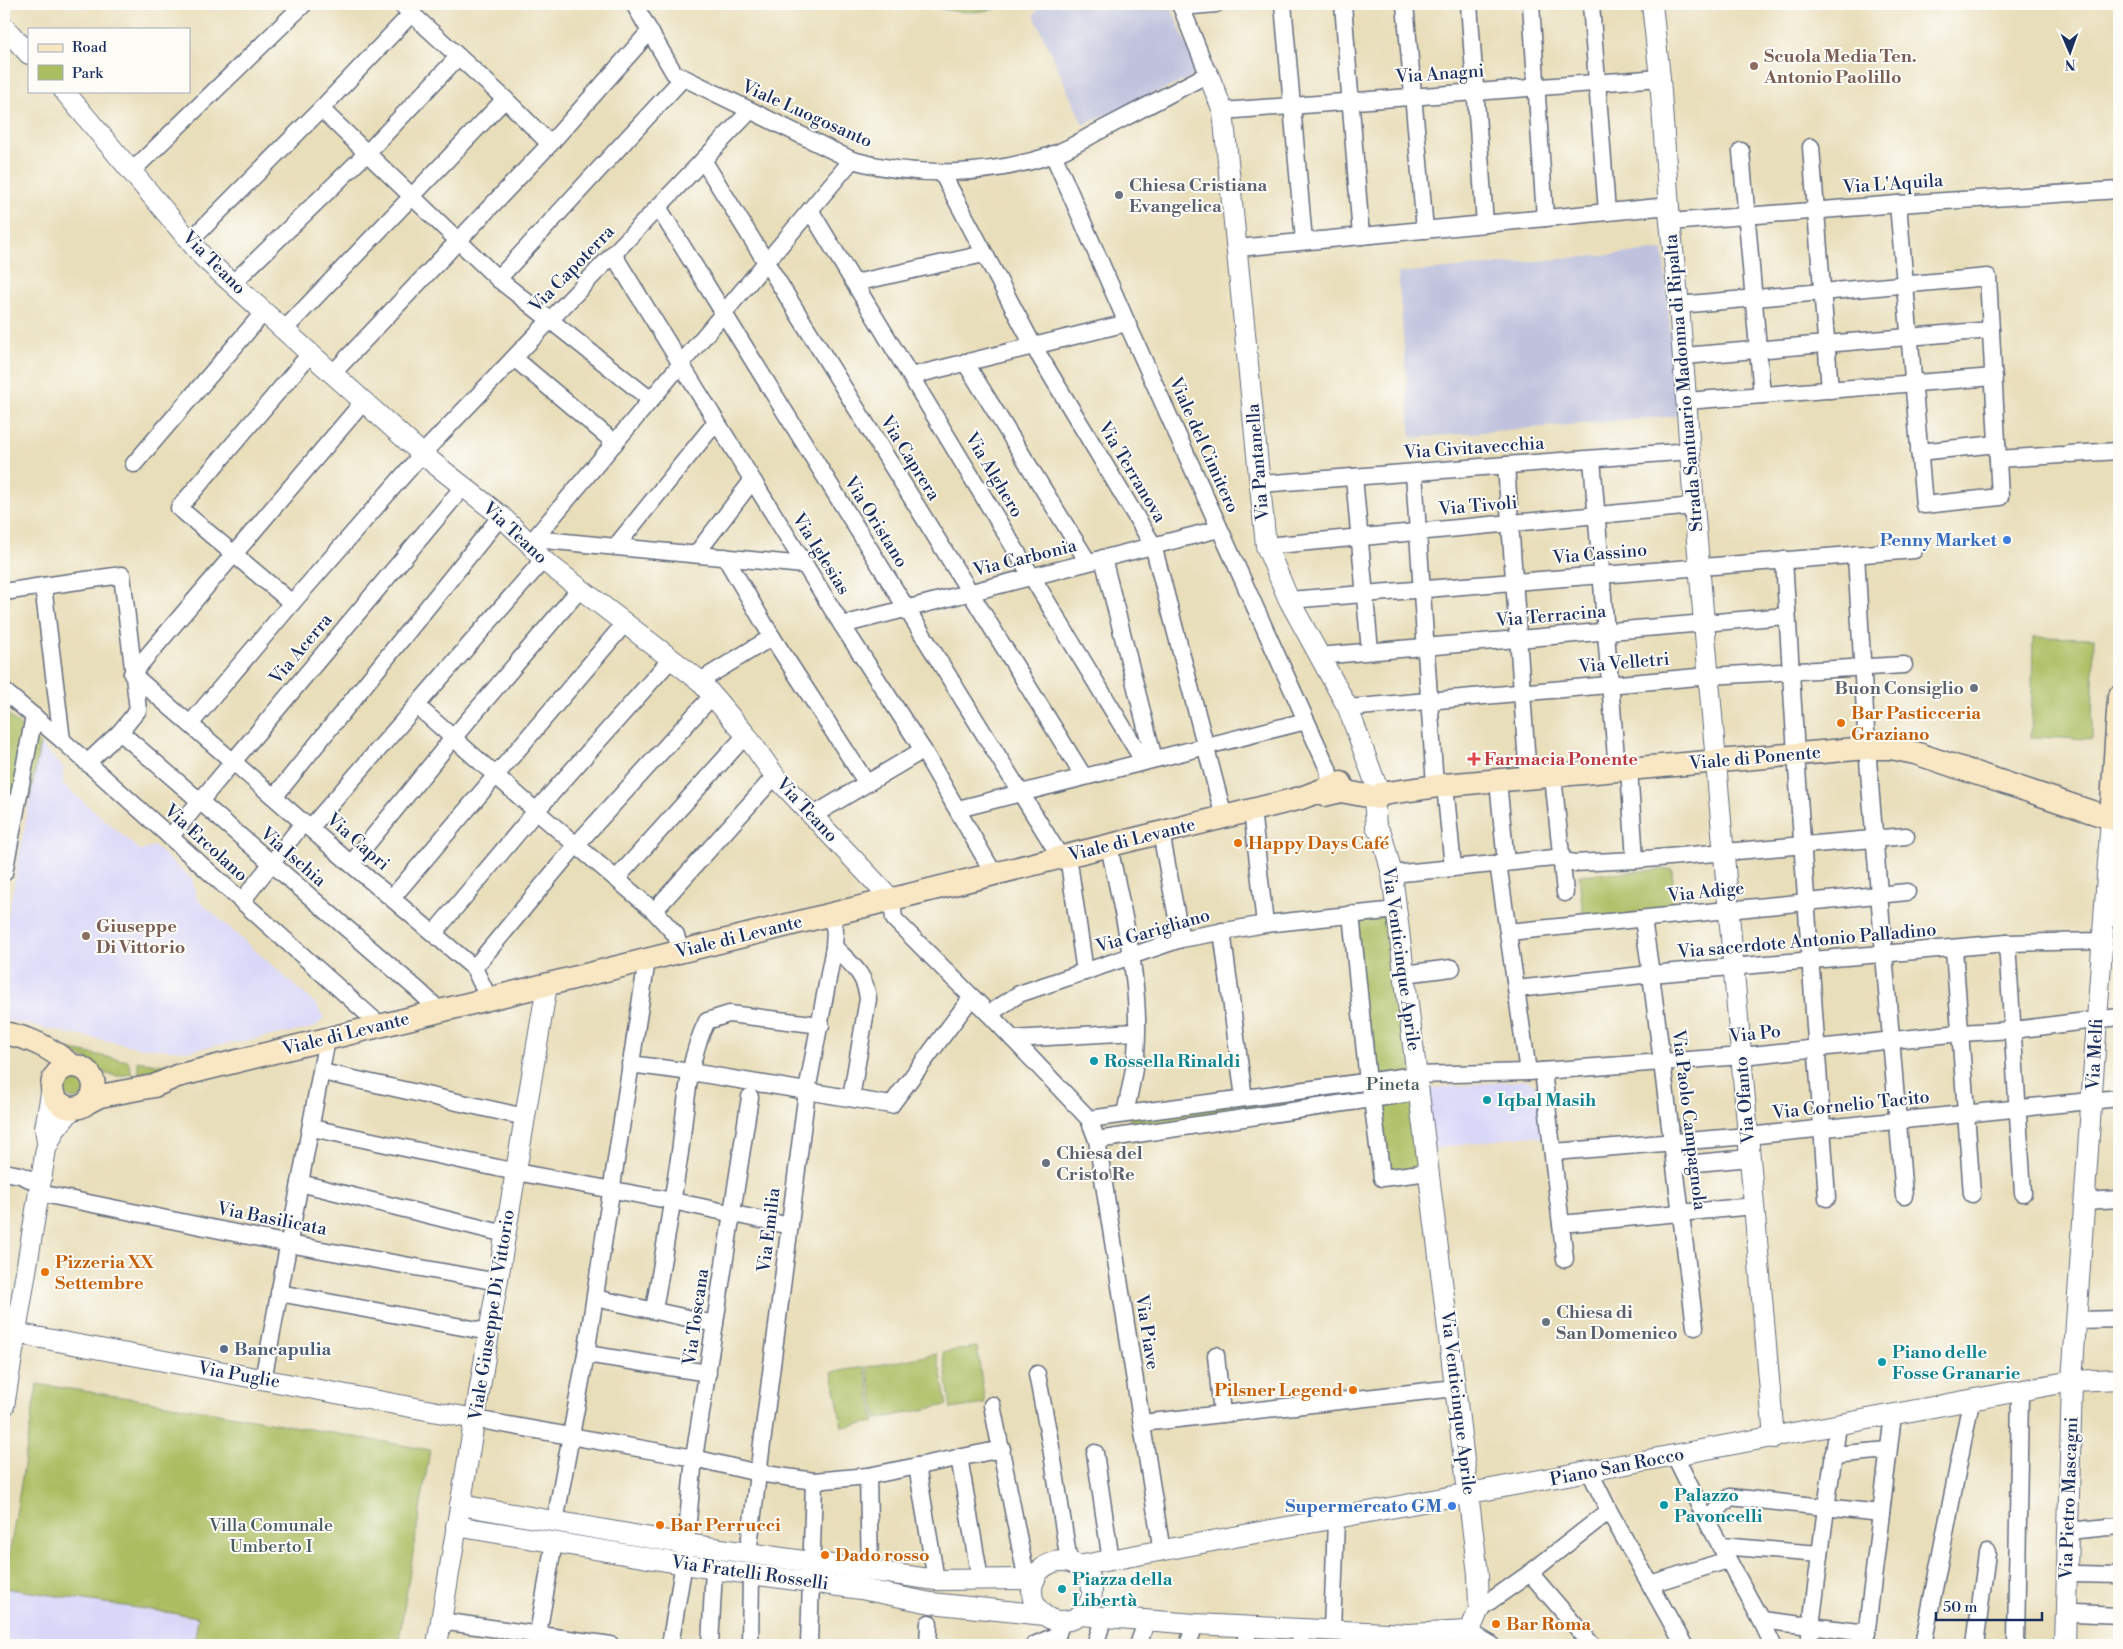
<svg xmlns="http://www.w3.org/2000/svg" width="2123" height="1649" font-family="'Libre Bodoni',serif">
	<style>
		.built { fill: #d9d7f8 }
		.industrial { fill: #c0c2dd }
		.green { fill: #aabd61; stroke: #627660 }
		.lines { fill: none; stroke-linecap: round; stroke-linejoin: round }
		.minor-casing { stroke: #636c7e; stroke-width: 19 }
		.tertiary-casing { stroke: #636c7e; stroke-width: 22 }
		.secondary-casing { stroke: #636c7e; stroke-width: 25 }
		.minor { stroke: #fff; stroke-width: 16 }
		.tertiary { stroke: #fff; stroke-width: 20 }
		.secondary { stroke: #f9e7c3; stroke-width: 22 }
		.education-dot { fill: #8d6e63; stroke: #fdfcf7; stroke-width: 2 }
		.worship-dot { fill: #6b7280; stroke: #fdfcf7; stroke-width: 2 }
		.shop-dot { fill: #3f7fe0; stroke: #fdfcf7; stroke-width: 2 }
		.food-dot { fill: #e8710a; stroke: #fdfcf7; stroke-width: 2 }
		.health-dot { fill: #e0444e; stroke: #fdfcf7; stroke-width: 2 }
		.culture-dot { fill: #0f9aa8; stroke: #fdfcf7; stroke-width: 2 }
		.service-dot { fill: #5c6f8a; stroke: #fdfcf7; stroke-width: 2 }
		.labels { text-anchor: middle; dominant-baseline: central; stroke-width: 4; stroke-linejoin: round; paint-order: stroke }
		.education-label { font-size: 18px; font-weight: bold; fill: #785e54; stroke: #fdfcf7; text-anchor: start }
		.street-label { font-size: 18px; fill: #1b2f5e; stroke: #fdfcf7 }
		.worship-label { font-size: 18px; font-weight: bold; fill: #5b616d; stroke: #fdfcf7; text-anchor: start }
		.shop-label { font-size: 18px; font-weight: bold; fill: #366cbe; stroke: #fdfcf7; text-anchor: end }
		.food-label { font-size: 18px; font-weight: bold; fill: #c56008; stroke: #fdfcf7; text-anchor: start }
		.health-label { font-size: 18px; font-weight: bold; fill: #be3a42; stroke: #fdfcf7; text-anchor: start }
		.culture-label { font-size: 18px; font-weight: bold; fill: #0d838f; stroke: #fdfcf7; text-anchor: start }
		.park-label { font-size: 18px; fill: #465a5f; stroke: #fdfcf7 }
		.service-label { font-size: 18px; font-weight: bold; fill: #4e5e75; stroke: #fdfcf7; text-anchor: start }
	</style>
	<rect width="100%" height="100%" fill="#fdfcf7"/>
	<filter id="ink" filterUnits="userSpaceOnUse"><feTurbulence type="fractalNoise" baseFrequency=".02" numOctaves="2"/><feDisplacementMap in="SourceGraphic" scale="10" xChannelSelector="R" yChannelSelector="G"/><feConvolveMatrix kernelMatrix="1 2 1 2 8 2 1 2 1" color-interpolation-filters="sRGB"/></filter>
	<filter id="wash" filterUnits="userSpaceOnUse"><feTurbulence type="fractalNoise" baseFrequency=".0096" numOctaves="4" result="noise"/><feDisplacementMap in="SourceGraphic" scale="20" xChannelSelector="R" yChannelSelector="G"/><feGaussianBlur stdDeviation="1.12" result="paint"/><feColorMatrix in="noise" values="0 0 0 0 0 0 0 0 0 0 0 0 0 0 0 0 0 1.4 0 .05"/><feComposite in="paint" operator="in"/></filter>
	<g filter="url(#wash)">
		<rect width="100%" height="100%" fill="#e9deba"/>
		<g class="built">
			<path d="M40 744 63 767V784L141 851 154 846 192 879 198 900 317 1005 324 1018 314 1028 187 1051 137 1047 4 1020V937Z"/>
			<path d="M1527 1080 1539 1088 1545 1138 1524 1136 1434 1149 1427 1095 1432 1088Z"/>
			<path d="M4 1588 198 1618 194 1645H4Z"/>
		</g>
		<g class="industrial">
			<path d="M1042 4H1170L1196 68 1190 78 1083 125 1034 15Z"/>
			<path d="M1663 250 1678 416 1411 438 1398 273Z"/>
		</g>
		<g class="green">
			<path d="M925 4H1007C981 16 952 13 925 4Z"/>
			<path d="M2033 637 2094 638 2092 739 2031 737Z"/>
			<path d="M4 711 40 744 30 798 4 793Z"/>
			<path d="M1672 869 1675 910 1583 918 1579 875Z"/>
			<path d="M1396 911 1429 1172 1382 1178 1372 1099 1131 1135 1129 1113 1368 1082 1351 914Z"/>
			<path d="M56 1047 128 1061 132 1074 118 1076 106 1074 86 1058 68 1054Z"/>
			<path d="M137 1061 170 1066 139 1073Z"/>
			<circle cx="74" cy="1088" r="11"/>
			<path d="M977 1347 985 1404 951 1409 943 1352Z"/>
			<path d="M937 1354 947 1405 877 1419 867 1367Z"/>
			<path d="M865 1367 875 1422 842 1427 832 1372Z"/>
			<path d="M37 1384 149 1401 430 1450 398 1645H194L198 1617 4 1588Z"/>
		</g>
	</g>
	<g filter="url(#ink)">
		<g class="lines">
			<defs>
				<g id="minor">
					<path d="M401 4 505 99 550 144"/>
					<path d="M634 4 674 73 852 160C917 178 988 176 1052 155 1070 149 1087 137 1103 129 1138 111 1173 92 1208 74L1180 4"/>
					<path d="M1283 4 1304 241"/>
					<path d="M1343 4 1361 236"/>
					<path d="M1405 4 1425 230"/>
					<path d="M1469 4 1485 224"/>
					<path d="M1531 4 1545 218"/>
					<path d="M1591 4 1607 212"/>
					<path d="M1181 7 1216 4"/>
					<path d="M321 109 498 279 651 400"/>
					<path d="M1223 111 1660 78"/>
					<path d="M1811 147 1830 390"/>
					<path d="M1741 151 1762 395"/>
					<path d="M1053 154 1127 323 1328 769 1330 780 1324 789"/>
					<path d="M703 160 1084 777"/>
					<path d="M132 171 304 4"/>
					<path d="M942 173 1034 347 1153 545 1224 817"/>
					<path d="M658 207 1061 858"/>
					<path d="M810 210 1144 762"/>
					<path d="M1670 222 1898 204 2119 190"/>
					<path d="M190 241 321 109 411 14"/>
					<path d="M1238 248 1669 206"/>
					<path d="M613 254 842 625 923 750 994 874"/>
					<path d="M498 279 683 78"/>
					<path d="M855 283 984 254"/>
					<path d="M232 284 367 153 458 57"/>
					<path d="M1679 305C1782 295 1885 286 1988 277L2000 497 1924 505 1898 204"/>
					<path d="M284 330 505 99"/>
					<path d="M1684 356 1991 330"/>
					<path d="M514 358 615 443"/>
					<path d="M965 362 1088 562"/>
					<path d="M332 374 550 144 650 31"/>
					<path d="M911 376 1127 323"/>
					<path d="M1686 401 1994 377"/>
					<path d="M1919 452 1997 444"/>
					<path d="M2069 454 2119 451"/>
					<path d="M1592 459 1617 770"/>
					<path d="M1998 459 2061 455"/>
					<path d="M134 464 264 312"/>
					<path d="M1506 465 1528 778"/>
					<path d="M1414 473 1435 786"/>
					<path d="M1354 477 1370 651"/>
					<path d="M1260 484 1690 451"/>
					<path d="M534 539 852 160"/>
					<path d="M529 543 534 539 804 565"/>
					<path d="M616 546 716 422"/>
					<path d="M1266 546 1694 506"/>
					<path d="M696 554 752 481"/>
					<path d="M1856 554 1867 748 1904 1196"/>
					<path d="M725 557 772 637 866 782"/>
					<path d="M1103 558 1154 759"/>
					<path d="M1784 560 1796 754 1827 1198"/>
					<path d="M43 586 122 575 138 710 120 732 87 763"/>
					<path d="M4 592 43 586 62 740"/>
					<path d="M1289 600 1914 550"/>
					<path d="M292 603 179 508 310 354"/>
					<path d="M842 625 1219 529"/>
					<path d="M1318 656 1787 616"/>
					<path d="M132 674 351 864 474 968 489 999"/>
					<path d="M132 674 364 401"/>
					<path d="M700 681 772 637"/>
					<path d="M4 691 62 740 381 1026"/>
					<path d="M417 706 536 811 654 911 676 935 680 952"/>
					<path d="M1348 708 1709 676 1904 665"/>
					<path d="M191 723 292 603 422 454 750 111"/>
					<path d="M120 732 419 991 440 1011"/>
					<path d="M1629 769 1635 860"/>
					<path d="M1553 776 1565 893"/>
					<path d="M1498 781 1506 863"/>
					<path d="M1445 785 1453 868"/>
					<path d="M275 796 501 516"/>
					<path d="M958 809 1306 721"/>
					<path d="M1252 810 1265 924"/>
					<path d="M812 816 923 750"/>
					<path d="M311 827 543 560"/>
					<path d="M1161 833 1181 939"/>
					<path d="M170 837 463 487"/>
					<path d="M1109 846C1123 914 1142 984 1136 1054 1134 1074 1129 1094 1125 1114"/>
					<path d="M1068 856 1085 972"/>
					<path d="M1498 863 1528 1072"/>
					<path d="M351 864 453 738 580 589"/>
					<path d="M4 873 34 716"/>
					<path d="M1392 874 1554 858 1574 863 1635 860 1906 836"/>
					<path d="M616 879 746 735"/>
					<path d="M392 898 625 623"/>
					<path d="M892 900 894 919 989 1014 1089 1119 1097 1140 1162 1552"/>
					<path d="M242 901 304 822"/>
					<path d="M654 911 775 776"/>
					<path d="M1351 914 1368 1082 1372 1099 1382 1178 1429 1172"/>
					<path d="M1643 919 1651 974 1695 1327"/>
					<path d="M1222 931 1244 1098"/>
					<path d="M1508 932 1907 892"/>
					<path d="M434 933 536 811 672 658"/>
					<path d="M2007 943 2023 1193"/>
					<path d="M834 947C852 965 865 973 868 999L851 1098"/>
					<path d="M1954 949 1972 1194"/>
					<path d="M474 968 577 844 713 695"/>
					<path d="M1404 974 1452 968"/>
					<path d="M1517 989 1651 974 2007 943 2102 941"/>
					<path d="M989 1014 1019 994 1181 939 1265 924 1396 910"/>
					<path d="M1013 1039 1136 1032"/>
					<path d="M630 1064 691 1072 891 1105 972 997"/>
					<path d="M1543 1071 1565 1259"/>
					<path d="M322 1072 525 1117"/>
					<path d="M1089 1119 1416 1075 1528 1072 1742 1056 1960 1033 2013 1030 2119 1017"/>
					<path d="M312 1128 516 1172 673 1201 790 1226"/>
					<path d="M1097 1140 1418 1092"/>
					<path d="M1554 1152 1748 1136 2119 1098"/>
					<path d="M1675 1165 1750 1158"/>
					<path d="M4 1172 20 1175 41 1184"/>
					<path d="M300 1183 505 1234"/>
					<path d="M39 1193 289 1244 498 1282"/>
					<path d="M2085 1201 2119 1199"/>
					<path d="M1561 1224 1754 1206"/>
					<path d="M279 1293 489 1332"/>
					<path d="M595 1298 715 1324"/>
					<path d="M654 1310C663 1258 672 1205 680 1152 686 1109 687 1060 707 1021L729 1014 821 1025"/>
					<path d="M2077 1320 2119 1319"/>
					<path d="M586 1354 708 1373"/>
					<path d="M1216 1355 1222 1414"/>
					<path d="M1037 1374 1051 1447 1069 1562"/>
					<path d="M263 1380 327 1039"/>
					<path d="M992 1405 1024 1566 1035 1579"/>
					<path d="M475 1419 694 1458 758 1473 814 1481 868 1476 1002 1449"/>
					<path d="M1142 1423 1455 1388"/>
					<path d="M1838 1426 1826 1508 1811 1626 1867 1633"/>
					<path d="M1095 1453 1111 1561"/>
					<path d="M1833 1455 1888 1450"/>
					<path d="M1675 1456 1707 1521 1761 1620"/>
					<path d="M959 1457 980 1579"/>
					<path d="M917 1466 936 1580"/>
					<path d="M1590 1472 1609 1511 1684 1645"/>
					<path d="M868 1476 870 1571"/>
					<path d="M1707 1521 1730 1497 1881 1513"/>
					<path d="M555 1522 586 1354 647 960"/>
					<path d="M2068 1531 2119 1526"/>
					<path d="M1720 1546 1820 1554"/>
					<path d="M748 1553 807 1091 834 947 835 930 830 915"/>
					<path d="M1530 1573 1592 1645"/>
					<path d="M2076 1574 2119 1575"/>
					<path d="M1650 1584 1728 1560"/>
					<path d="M1479 1609 1530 1573 1609 1511"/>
					<path d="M2075 1613 2119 1615"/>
					<path d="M441 1621 611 1645"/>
					<path d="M1332 1630 1336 1520"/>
					<path d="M1468 1631 1492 1645"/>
					<path d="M536 1645 554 1542"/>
					<path d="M670 1645 684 1563 694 1458 750 1097"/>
					<path d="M710 1645 714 1569"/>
					<path d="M750 1645 751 1573"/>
					<path d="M809 1645 814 1481"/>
					<path d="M928 1645 929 1623"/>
					<path d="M1034 1645 1057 1635"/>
					<path d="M1054 1645 1062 1621"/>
					<path d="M1095 1645 1104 1617"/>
					<path d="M1138 1645 1147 1620"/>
					<path d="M1188 1645 1195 1624"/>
					<path d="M1244 1645 1250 1627"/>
					<path d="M1298 1645 1304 1629"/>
					<path d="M1773 1645 1761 1620 1811 1626 1809 1645"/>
					<path d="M1865 1645 1893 1415"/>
					<path d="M1923 1645 1971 1401"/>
					<path d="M1975 1645 1987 1553"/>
					<path d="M2016 1645 2020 1392"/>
				</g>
				<g id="tertiary">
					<path d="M1652 4 1660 78 1670 222 1679 305 1694 506 1774 1438"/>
					<path d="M4 27 29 54"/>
					<path d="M1208 74 1223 111 1266 546 1289 600 1348 708 1378 790"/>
					<path d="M64 91 204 258 422 454 501 516 529 543 543 560 700 681 746 735 775 776 892 900"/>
					<path d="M1374 798 1376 826 1382 836 1392 874 1478 1574 1479 1609 1464 1645"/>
					<path d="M47 1142 45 1128 52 1088"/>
					<path d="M4 1331 475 1419"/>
					<path d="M4 1406 46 1149 55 1130 73 1108"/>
					<path d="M460 1505 686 1544 936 1580 1035 1579"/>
					<path d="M456 1526 714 1569 861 1589 931 1603 1044 1615"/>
					<circle cx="1062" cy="1591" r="30"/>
					<path d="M1078 1566 2072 1381 2119 1379"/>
					<path d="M1080 1615 1195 1624 1408 1634 1468 1631"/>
					<path d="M437 1645 547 985"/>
					<path d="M2065 1645 2072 1381 2111 818"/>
				</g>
				<g id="secondary">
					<path d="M1324 795 1341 791 1378 798 1381 794 1445 785 1867 748H1891L1915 753 2119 821"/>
					<path d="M2111 818 2119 697"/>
					<path d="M4 1033C31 1038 51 1048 72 1066"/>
					<circle cx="73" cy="1087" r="21"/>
					<path d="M88 1102 100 1096 154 1086 177 1076 1301 798 1341 783"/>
				</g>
			</defs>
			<use href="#minor" class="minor-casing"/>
			<use href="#tertiary" class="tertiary-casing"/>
			<use href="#secondary" class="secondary-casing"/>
			<use href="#minor" class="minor"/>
			<use href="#tertiary" class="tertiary"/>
			<use href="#secondary" class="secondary"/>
		</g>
	</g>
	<g class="education-dot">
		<circle cx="1754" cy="66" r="5"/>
		<circle cx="86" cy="936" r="5"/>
	</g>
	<g class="worship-dot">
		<circle cx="1119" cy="195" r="5"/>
		<circle cx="1974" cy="688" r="5"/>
		<circle cx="1046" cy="1163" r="5"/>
		<circle cx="1546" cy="1322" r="5"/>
	</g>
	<g class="shop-dot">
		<circle cx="2007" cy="540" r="5"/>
		<circle cx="1452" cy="1506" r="5"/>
	</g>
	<g class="food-dot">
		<circle cx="1841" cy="723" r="5"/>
		<circle cx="1238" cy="843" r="5"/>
		<circle cx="45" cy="1272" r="5"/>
		<circle cx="1353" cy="1390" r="5"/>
		<circle cx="660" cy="1525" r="5"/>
		<circle cx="825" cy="1555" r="5"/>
		<circle cx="1496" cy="1624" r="5"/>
	</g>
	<path class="health-dot" d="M1471.5 751.5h5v5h5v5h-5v5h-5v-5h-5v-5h5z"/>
	<g class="culture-dot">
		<circle cx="1094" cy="1061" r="5"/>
		<circle cx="1487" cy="1100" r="5"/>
		<circle cx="1882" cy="1362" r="5"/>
		<circle cx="1664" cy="1505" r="5"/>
		<circle cx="1062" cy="1589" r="5"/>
	</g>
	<circle class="service-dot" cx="224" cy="1349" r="5"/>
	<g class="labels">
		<g class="education-label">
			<text x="1764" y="56">Scuola Media Ten.<tspan x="1764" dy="21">Antonio Paolillo</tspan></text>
			<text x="96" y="926">Giuseppe<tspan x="96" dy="21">Di Vittorio</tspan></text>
		</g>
		<g class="street-label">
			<text transform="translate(1440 74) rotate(-4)">Via Anagni</text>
			<text transform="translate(807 114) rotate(24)">Viale Luogosanto</text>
			<text transform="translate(1893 184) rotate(-4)">Via L'Aquila</text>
			<text transform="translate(214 263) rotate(45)">Via Teano</text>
			<text transform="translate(572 269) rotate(-46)">Via Capoterra</text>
			<text transform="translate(1684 383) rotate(-95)">Strada Santuario Madonna di Ripalta</text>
			<text transform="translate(1204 445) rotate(66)">Viale del Cimitero</text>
			<text transform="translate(1474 448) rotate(-4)">Via Civitavecchia</text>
			<text transform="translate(910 458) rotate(58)">Via Caprera</text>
			<text transform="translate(1258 462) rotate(-95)">Via Pantanella</text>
			<text transform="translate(1132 472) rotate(59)">Via Terranova</text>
			<text transform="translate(994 475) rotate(59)">Via Alghero</text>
			<text transform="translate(1478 506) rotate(-5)">Via Tivoli</text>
			<text transform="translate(876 522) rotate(58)">Via Oristano</text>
			<text transform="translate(515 533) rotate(43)">Via Teano</text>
			<text transform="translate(821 554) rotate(58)">Via Iglesias</text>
			<text transform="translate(1600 554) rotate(-5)">Via Cassino</text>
			<text transform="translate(1025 558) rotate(-14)">Via Carbonia</text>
			<text transform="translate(1551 616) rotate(-5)">Via Terracina</text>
			<text transform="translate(301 649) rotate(-50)">Via Acerra</text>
			<text transform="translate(1624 663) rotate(-5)">Via Velletri</text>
			<text transform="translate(1755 758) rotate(-5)">Viale di Ponente</text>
			<text transform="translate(807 810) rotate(47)">Via Teano</text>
			<text transform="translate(1132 840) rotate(-14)">Viale di Levante</text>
			<text transform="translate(358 842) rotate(41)">Via Capri</text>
			<text transform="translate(206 843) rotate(42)">Via Ercolano</text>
			<text transform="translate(293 857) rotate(41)">Via Ischia</text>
			<text transform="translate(1706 892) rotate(-6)">Via Adige</text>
			<text transform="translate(1153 931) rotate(-16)">Via Garigliano</text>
			<text transform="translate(739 937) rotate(-14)">Viale di Levante</text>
			<text transform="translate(1807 941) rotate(-5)">Via sacerdote Antonio Palladino</text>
			<text transform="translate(1401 959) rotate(82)">Via Venticinque Aprile</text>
			<text transform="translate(346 1034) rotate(-14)">Viale di Levante</text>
			<text transform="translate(1755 1034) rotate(-6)">Via Po</text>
			<text transform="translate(2095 1054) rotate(-87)">Via Melfi</text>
			<text transform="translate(1745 1100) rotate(-95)">Via Ofanto</text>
			<text transform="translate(1851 1105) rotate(-6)">Via Cornelio Tacito</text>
			<text transform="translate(1689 1120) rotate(83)">Via Paolo Campagnola</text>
			<text transform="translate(272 1219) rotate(11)">Via Basilicata</text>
			<text transform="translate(769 1230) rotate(-83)">Via Emilia</text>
			<text transform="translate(492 1315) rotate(-81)">Viale Giuseppe Di Vittorio</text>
			<text transform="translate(696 1317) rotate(-82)">Via Toscana</text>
			<text transform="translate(1147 1332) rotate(81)">Via Piave</text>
			<text transform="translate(239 1375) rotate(10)">Via Puglie</text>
			<text transform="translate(1458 1403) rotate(83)">Via Venticinque Aprile</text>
			<text transform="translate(1617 1467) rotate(-11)">Piano San Rocco</text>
			<text transform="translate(2069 1498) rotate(-88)">Via Pietro Mascagni</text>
			<text transform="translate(750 1573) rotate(8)">Via Fratelli Rosselli</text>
		</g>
		<g class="worship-label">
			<text x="1129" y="185">Chiesa Cristiana<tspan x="1129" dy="21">Evangelica</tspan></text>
			<text x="1964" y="688" text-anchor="end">Buon Consiglio</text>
			<text x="1056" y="1153">Chiesa del<tspan x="1056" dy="21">Cristo Re</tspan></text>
			<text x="1556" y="1312">Chiesa di<tspan x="1556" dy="21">San Domenico</tspan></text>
		</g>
		<g class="shop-label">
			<text x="1997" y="540">Penny Market</text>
			<text x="1442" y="1506">Supermercato GM</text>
		</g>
		<g class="food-label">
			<text x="1851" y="713">Bar Pasticceria<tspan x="1851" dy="21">Graziano</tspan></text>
			<text x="1248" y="843">Happy Days Café</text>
			<text x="55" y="1262">Pizzeria XX<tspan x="55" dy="21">Settembre</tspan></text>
			<text x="1343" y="1390" text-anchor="end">Pilsner Legend</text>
			<text x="670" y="1525">Bar Perrucci</text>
			<text x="835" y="1555">Dado rosso</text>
			<text x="1506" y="1624">Bar Roma</text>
		</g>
		<g class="health-label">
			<text x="1484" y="759">Farmacia Ponente</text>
		</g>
		<g class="culture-label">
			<text x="1104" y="1061">Rossella Rinaldi</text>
			<text x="1497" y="1100">Iqbal Masih</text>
			<text x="1892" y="1352">Piano delle<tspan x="1892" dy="21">Fosse Granarie</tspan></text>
			<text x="1674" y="1495">Palazzo<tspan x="1674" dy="21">Pavoncelli</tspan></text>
			<text x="1072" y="1579">Piazza della<tspan x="1072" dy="21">Libertà</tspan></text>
		</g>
		<g class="park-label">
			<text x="1393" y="1084">Pineta</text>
			<text x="271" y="1525">Villa Comunale<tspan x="271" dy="21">Umberto I</tspan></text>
		</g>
		<g class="service-label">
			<text x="234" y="1349">Bancapulia</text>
		</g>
	</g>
	<rect width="2123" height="1649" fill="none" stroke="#fdfcf7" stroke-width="20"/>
	<rect x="28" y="28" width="162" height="65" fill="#fdfcf7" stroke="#a3aaba"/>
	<rect x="38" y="44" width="25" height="8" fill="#f9e7c3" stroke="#a3aaba"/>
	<text x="72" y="52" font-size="15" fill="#1b2f5e">Road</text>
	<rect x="38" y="65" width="25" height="15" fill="#aabd61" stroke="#a3aaba"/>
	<text x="72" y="78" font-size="15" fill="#1b2f5e">Park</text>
	<g transform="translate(2070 52) rotate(178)" stroke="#fdfcf7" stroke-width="4" paint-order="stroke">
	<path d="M0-4L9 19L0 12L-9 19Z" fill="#1b2f5e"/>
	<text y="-8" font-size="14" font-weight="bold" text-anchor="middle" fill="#1b2f5e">N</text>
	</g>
	<path d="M1936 1612v8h106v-8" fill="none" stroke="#1b2f5e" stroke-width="2.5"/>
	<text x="1943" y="1612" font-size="15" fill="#1b2f5e" stroke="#fdfcf7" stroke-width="4" paint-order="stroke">50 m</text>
</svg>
